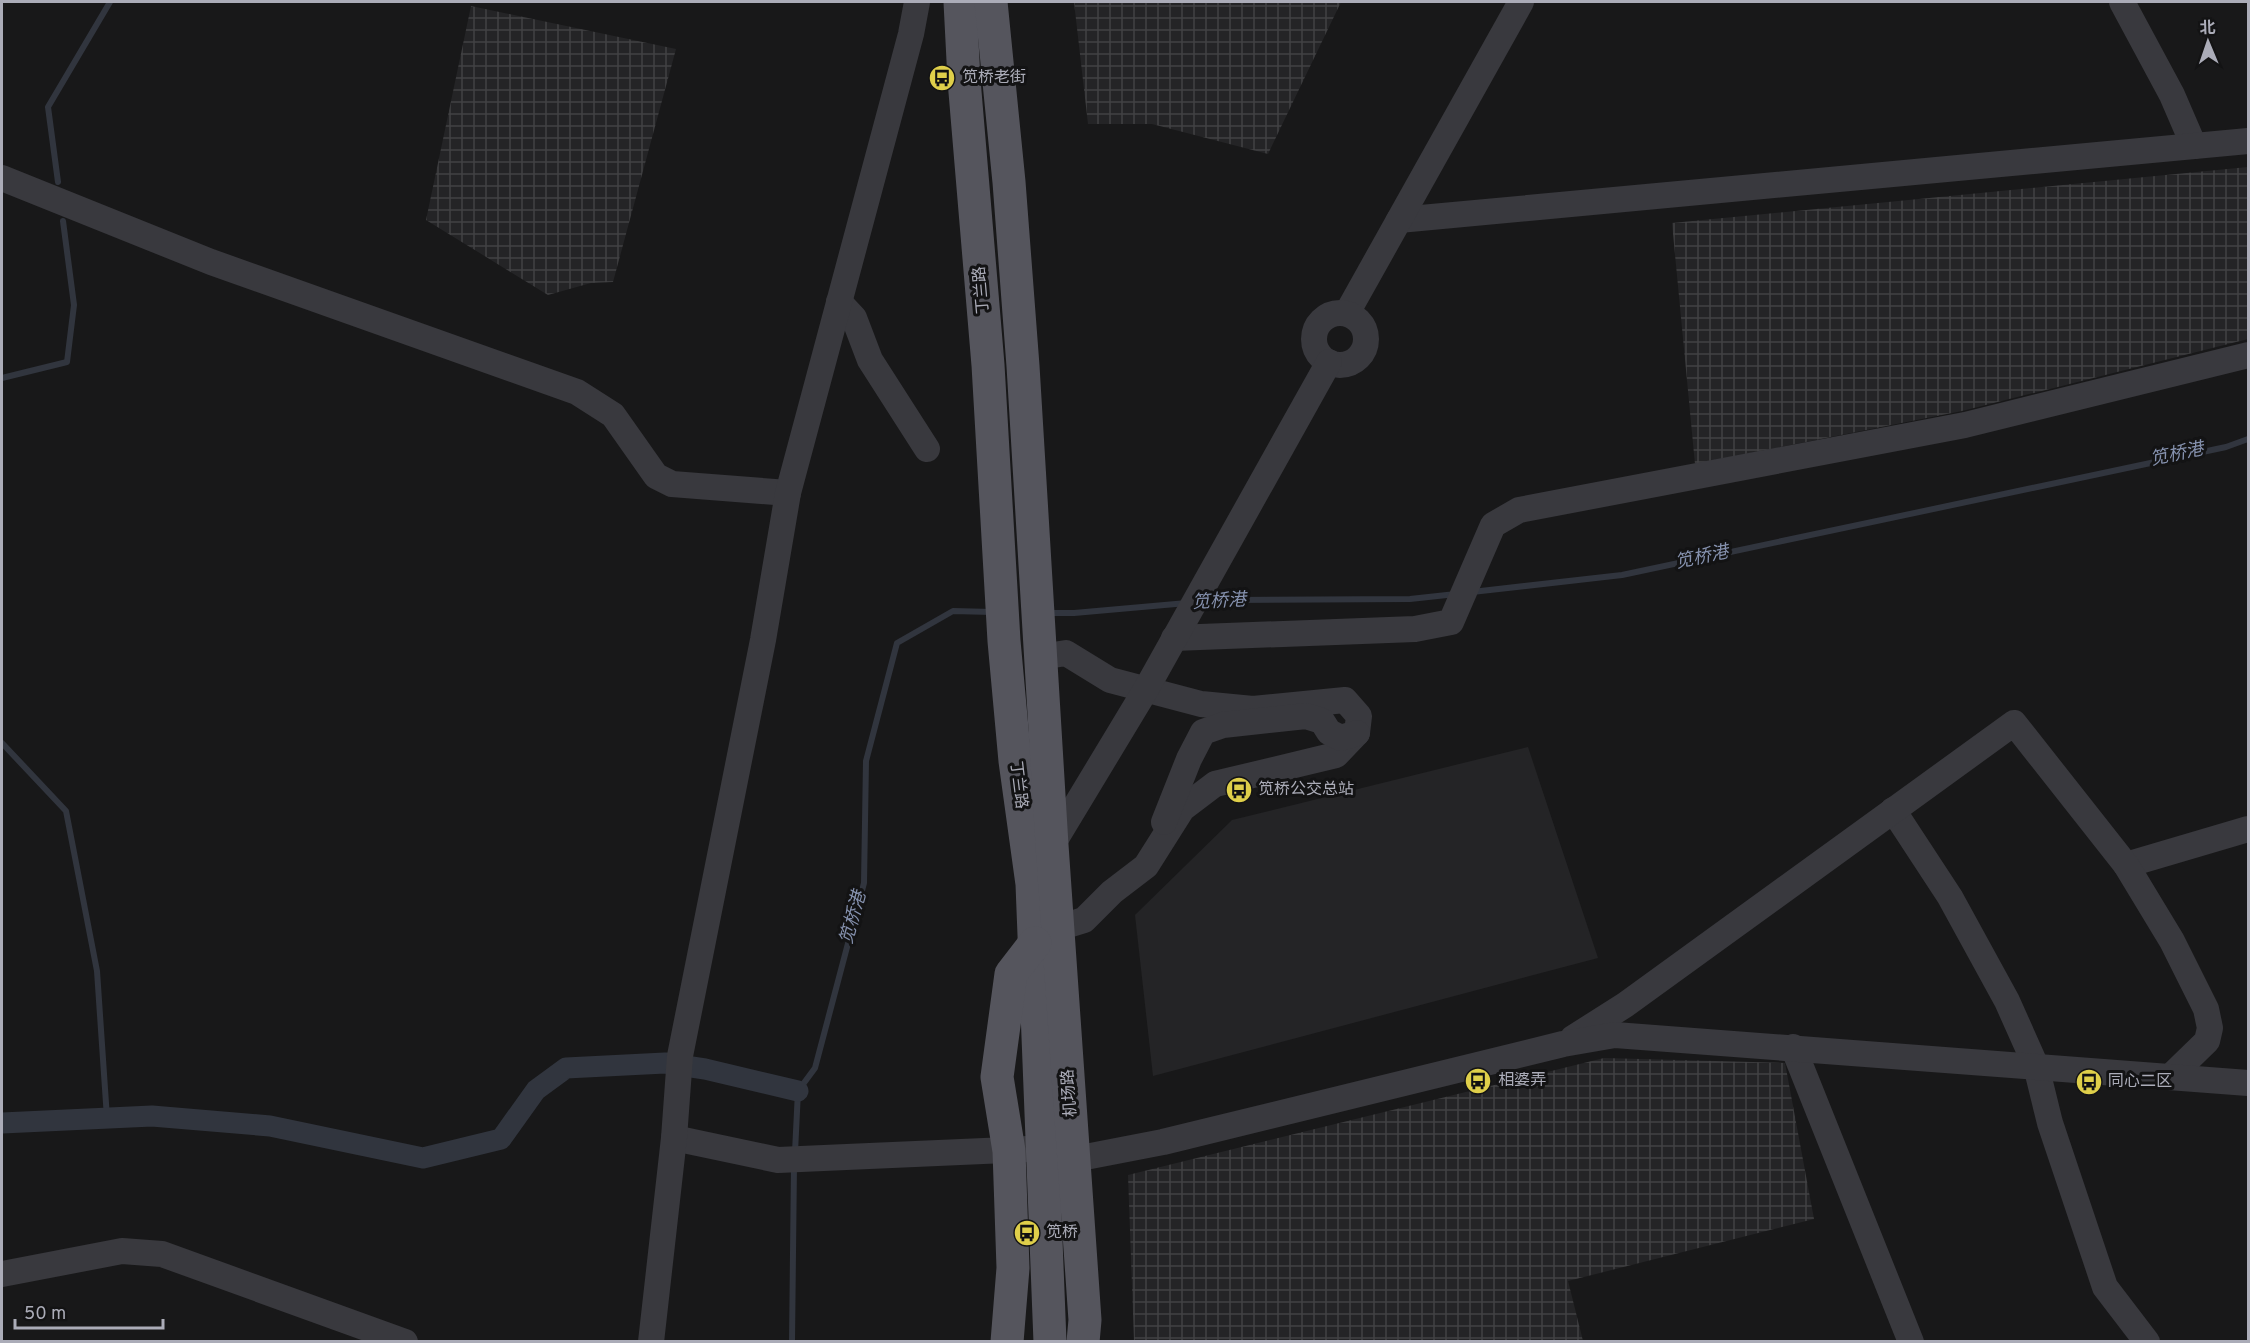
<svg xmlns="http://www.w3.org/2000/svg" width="2250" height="1343" font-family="Overpass,'Noto Sans SC',sans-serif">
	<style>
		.built { fill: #242426 }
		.industrial { fill: url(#industrial-grid) }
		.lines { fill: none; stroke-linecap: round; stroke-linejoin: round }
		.stream { stroke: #31353e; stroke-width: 6 }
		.canal { stroke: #31353e; stroke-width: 21 }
		.minor { stroke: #39393e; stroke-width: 26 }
		.major { stroke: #55555d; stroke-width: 33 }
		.labels { text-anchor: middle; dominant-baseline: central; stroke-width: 6; stroke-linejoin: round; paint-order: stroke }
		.poi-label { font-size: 16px; fill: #abacb8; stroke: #131314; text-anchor: start }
		.street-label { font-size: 16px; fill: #abacb8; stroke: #131314 }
		.water-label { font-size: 18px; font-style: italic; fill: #8692af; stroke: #131314 }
	</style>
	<defs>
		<pattern id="industrial-grid" width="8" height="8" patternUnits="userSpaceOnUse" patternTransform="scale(1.5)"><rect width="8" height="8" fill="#242426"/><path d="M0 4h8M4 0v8" fill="none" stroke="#414143"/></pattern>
	</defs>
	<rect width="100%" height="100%" fill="#181819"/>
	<path class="built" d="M1528 747 1598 958 1153 1076 1135 915 1232 820Z"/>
	<g class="industrial">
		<path d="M1074 2H1341L1268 154 1152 124H1088Z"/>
		<path d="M471 6 676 49 613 282 591 283 548 295 426 220Z"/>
		<path d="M2248 167V339L1962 411 1695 464 1672 223Z"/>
		<path d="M1604 1058 1785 1063 1814 1219 1568 1281 1583 1341H1134L1128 1175Z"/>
	</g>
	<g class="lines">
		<g class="stream">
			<path d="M58 182 48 107 110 2"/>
			<path d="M2 378 67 362 74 305 63 221"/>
			<path d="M1472 592 1622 575 2226 447 2248 439"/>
			<path d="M1203 602 1231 600 1410 599 1456 594"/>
			<path d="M1047 613H1074L1187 603"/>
			<path d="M2 743 66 811 97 971 107 1118"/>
			<path d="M795 1152 798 1091 815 1068 864 883 866 761 897 643 953 611 992 612"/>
			<path d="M792 1342 794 1165"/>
		</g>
		<path class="canal" d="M2 1123 152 1116 270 1126 423 1158 501 1139 536 1090 566 1068 665 1063 705 1069 798 1091"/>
		<g class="minor">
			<path d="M2122 2 2172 95 2194 146"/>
			<path d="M2 178 211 262 577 392 613 415 656 476 672 484 788 493"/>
			<path d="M1399 220 2248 141"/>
			<path d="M839 302 854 318 870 360 927 449"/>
			<path d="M1347 313 1521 2"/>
			<circle cx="1340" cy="339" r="26"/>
			<path d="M1174 638 1415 629 1451 622 1493 525 1519 510 1965 425 2248 355"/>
			<path d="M1041 657 1066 653 1110 680 1201 704 1253 709 1345 700 1359 716 1357 733 1336 755 1215 784 1182 809 1146 866 1112 892 1084 920 1058 928"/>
			<path d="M1893 810 1950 897 2007 1001 2036 1066 2050 1123 2105 1287 2147 1342"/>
			<path d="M1164 822 1189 759 1203 732 1223 725 1306 716 1322 721 1329 732 1341 738 1357 733"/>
			<path d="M1046 848 1052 845 1145 691 1329 362"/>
			<path d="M2126 865 2248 829"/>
			<path d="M1573 1038 1625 1005 2014 723 2126 865 2172 941 2206 1009 2210 1028 2207 1041 2171 1076"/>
			<path d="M1793 1047 1911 1342"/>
			<path d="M674 1138 778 1160 1028 1149"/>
			<path d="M1075 1159 1163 1142 1563 1044 1615 1035 2248 1083"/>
			<path d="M2 1274 122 1251 162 1254 405 1342"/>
			<path d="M651 1342 674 1138 680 1056 763 640 788 493 911 34 917 2"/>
		</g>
		<g class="major">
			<path d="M960 2 964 80 988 365 1004 641 1015 761 1032 884 1050 1342"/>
			<path d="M991 2 1009 182 1023 366 1052 845 1085 1320 1083 1342"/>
			<path d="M1007 1342 1013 1268 1009 1151 997 1077 1011 974 1035 943"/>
		</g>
	</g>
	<defs>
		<symbol id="bus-disc" viewBox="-11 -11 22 22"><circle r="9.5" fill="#dfcf4a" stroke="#131314"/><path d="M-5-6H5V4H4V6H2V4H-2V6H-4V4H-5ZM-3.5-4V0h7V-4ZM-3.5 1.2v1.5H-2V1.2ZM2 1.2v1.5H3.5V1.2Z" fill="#111"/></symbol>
	</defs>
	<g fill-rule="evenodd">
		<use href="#bus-disc" x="927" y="63" width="30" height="30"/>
		<use href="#bus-disc" x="1224" y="775" width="30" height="30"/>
		<use href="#bus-disc" x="1463" y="1066" width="30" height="30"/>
		<use href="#bus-disc" x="2074" y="1067" width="30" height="30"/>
		<use href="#bus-disc" x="1012" y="1218" width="30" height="30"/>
	</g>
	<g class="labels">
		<g class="poi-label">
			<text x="962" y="78">笕桥老街</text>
			<text x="1258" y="790">笕桥公交总站</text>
			<text x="1498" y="1081">相婆弄</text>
			<text x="2108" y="1082">同心二区</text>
			<text x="1046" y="1233">笕桥</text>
		</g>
		<g class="street-label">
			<text transform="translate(982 290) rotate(-95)">丁兰路</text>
			<text transform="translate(1018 785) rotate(83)">丁兰路</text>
			<text transform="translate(1070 1093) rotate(-94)">机场路</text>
		</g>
		<g class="water-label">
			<text transform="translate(2177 455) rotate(-12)">笕桥港</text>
			<text transform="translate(1702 558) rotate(-12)">笕桥港</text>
			<text transform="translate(1219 602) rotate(-3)">笕桥港</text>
			<text transform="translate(854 918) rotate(-75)">笕桥港</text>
		</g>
	</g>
	<rect width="2250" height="1343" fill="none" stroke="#abacb8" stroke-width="6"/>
	<g transform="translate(2208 42) rotate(358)" stroke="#131314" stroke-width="4.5" paint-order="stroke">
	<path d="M0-4.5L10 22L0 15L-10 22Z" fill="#abacb8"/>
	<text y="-9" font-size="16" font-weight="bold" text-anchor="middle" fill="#abacb8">北</text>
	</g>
	<path d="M15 1319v9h148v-9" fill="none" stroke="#abacb8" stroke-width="3"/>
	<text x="24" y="1319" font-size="18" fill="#abacb8" stroke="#131314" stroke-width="4.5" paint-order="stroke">50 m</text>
</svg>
